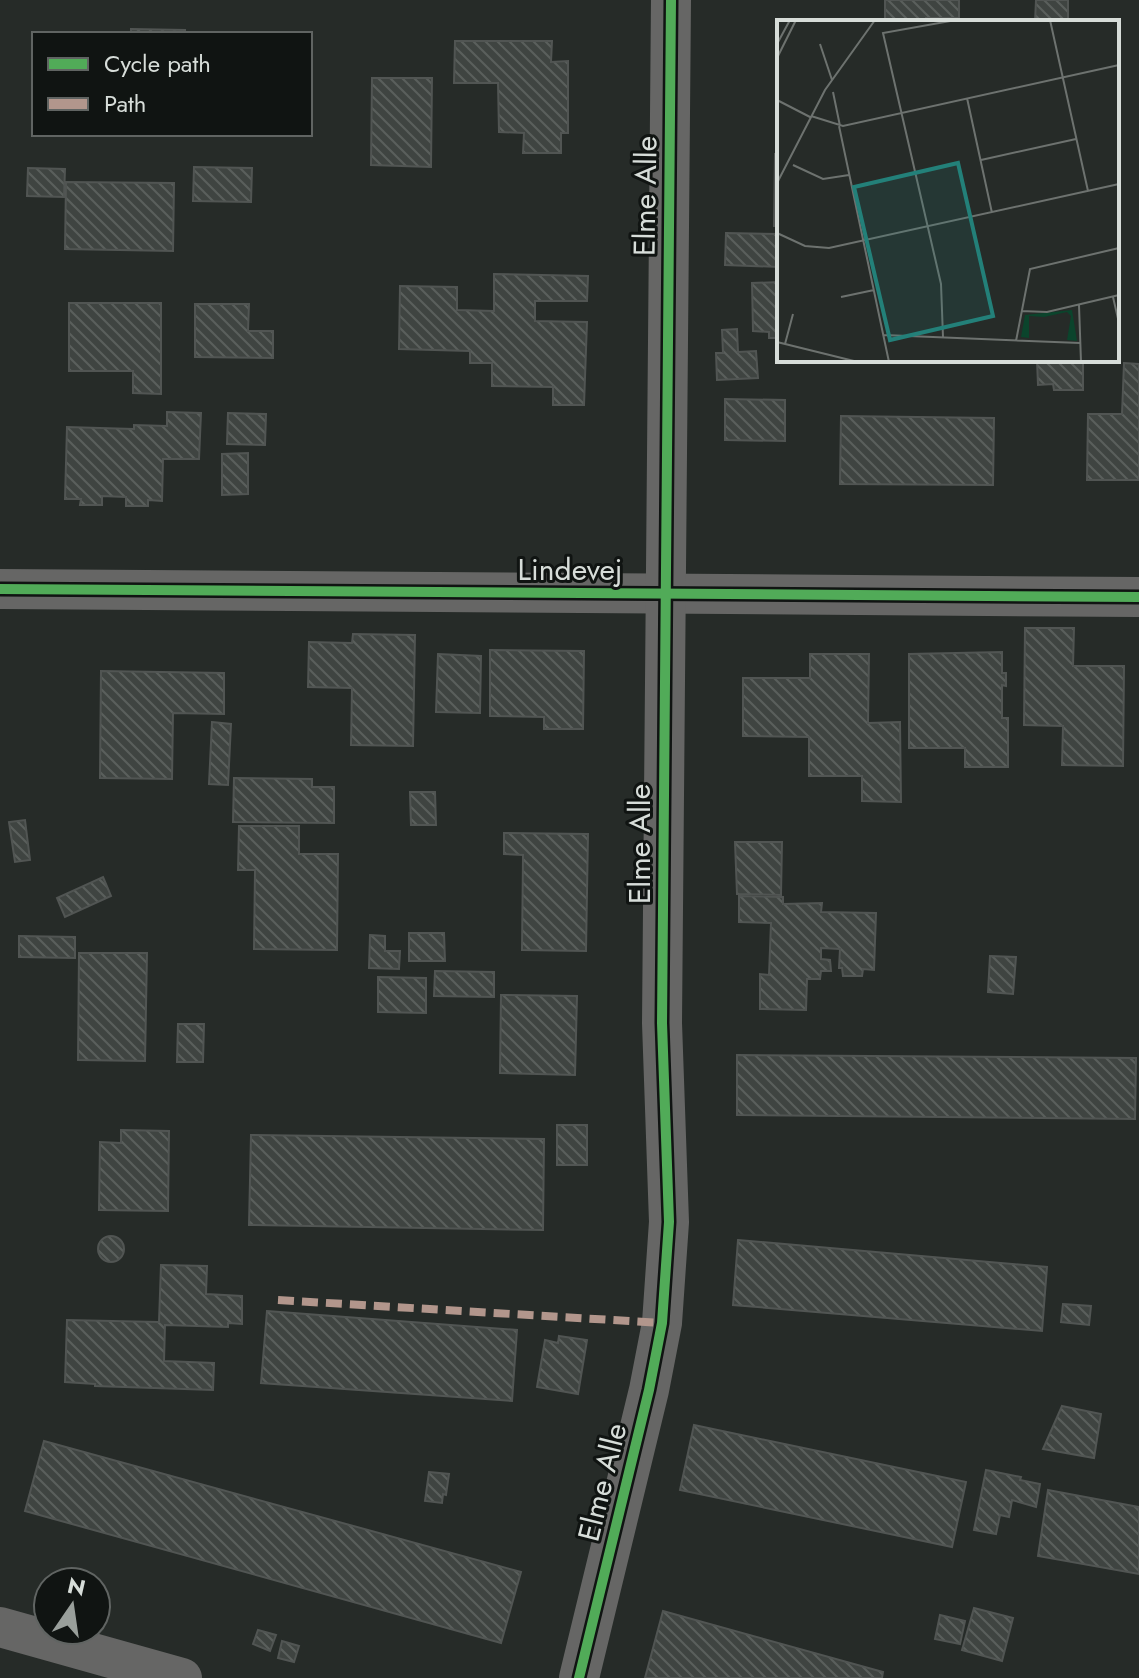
<svg xmlns="http://www.w3.org/2000/svg" width="1139" height="1678" font-family="Jost,sans-serif">
	<style>
		.building { fill: url(#building-back-hatch); stroke: #515553; stroke-width: 2 }
		.lines { fill: none; stroke-linecap: round; stroke-linejoin: round }
		.street { stroke: #666665; stroke-width: 40 }
		.quiet { stroke: #b2968c; stroke-width: 8; stroke-dasharray: 16 8; stroke-linecap: butt }
		.cycleway-casing { stroke: #101412; stroke-width: 15 }
		.cycleway { stroke: #51ab58; stroke-width: 10 }
		.labels { text-anchor: middle; dominant-baseline: central; stroke-width: 6; stroke-linejoin: round; paint-order: stroke }
		.street-label { font-size: 30px; fill: #d7ddd9; stroke: #101412 }
		.inset-road { fill: none; stroke: #6d726f; stroke-width: 2 }
		.view { fill: #238079; fill-opacity: 0.15; stroke: #238079; stroke-width: 4 }
		.inset-edge { fill: none; stroke: #d7ddd9; stroke-width: 4 }
	</style>
	<defs>
		<pattern id="building-back-hatch" width="6" height="6" patternUnits="userSpaceOnUse" patternTransform="scale(2)"><rect width="6" height="6" fill="#3f4441"/><path d="M-1 5l2 2M0 0l6 6M5-1l2 2" fill="none" stroke="#5a5f5c"/></pattern>
	</defs>
	<rect width="100%" height="100%" fill="#262b28"/>
	<g class="building">
		<path d="M885 0H959V18H926V22H885Z"/>
		<path d="M1036 0H1068V22H1035Z"/>
		<path d="M131 29 185 30V34H131Z"/>
		<path d="M777 31H779V120H776Z"/>
		<path d="M455 41H552L551 62 568 61V133H561V153H523L524 133 499 132 498 83H454Z"/>
		<path d="M372 78H432L431 167 371 165Z"/>
		<path d="M775 154H779V226H774Z"/>
		<path d="M194 167 252 168 251 202 193 201Z"/>
		<path d="M28 168 65 169 64 197 27 196Z"/>
		<path d="M66 182 174 183 173 251 65 249Z"/>
		<path d="M726 233 779 234V267L725 265Z"/>
		<path d="M494 274 588 276 587 301H535V321L587 322 584 405H553V387L492 386V363H470V351L399 349 400 286 457 287V310L494 311Z"/>
		<path d="M779 282V338H769V332L753 331 752 283Z"/>
		<path d="M69 303H161V394L133 393V371H69Z"/>
		<path d="M195 304H249L248 331H273V358L195 357Z"/>
		<path d="M737 329 738 352 756 351 758 378 717 380 716 353H723L722 330Z"/>
		<path d="M1037 360H1083V390H1054L1053 384 1038 385Z"/>
		<path d="M1124 363 1139 364V480H1087L1088 414H1122Z"/>
		<path d="M725 399 785 400V441L725 440Z"/>
		<path d="M167 412 201 413 199 459H163L162 501 148 500V506H126V497L102 496V505H80L81 499H65L67 427 134 429V425L167 426Z"/>
		<path d="M228 413 266 414 265 445 227 444Z"/>
		<path d="M841 416 994 418 993 485 840 484Z"/>
		<path d="M248 453V494L222 495V454Z"/>
		<path d="M1025 628H1074L1073 666H1124L1123 766 1062 765 1063 726 1024 725Z"/>
		<path d="M353 634 415 635 413 746 351 745 352 688 308 687 309 642 352 643Z"/>
		<path d="M490 650 584 651 583 729H544V717L490 716Z"/>
		<path d="M1002 652V673H1006V686L1002 685V718H1008V767H965V748H909V654Z"/>
		<path d="M438 654 481 656 480 713 436 712Z"/>
		<path d="M810 654H869L868 723 900 722 901 802 862 801V776H809V737L743 736V678H810Z"/>
		<path d="M101 671 224 673V714L173 713 172 779 100 778Z"/>
		<path d="M212 722 231 724 228 785 209 784Z"/>
		<path d="M234 778 312 779V787H334V823L233 822Z"/>
		<path d="M410 792H435L436 825H411Z"/>
		<path d="M25 820 30 860 15 862 9 822Z"/>
		<path d="M239 826H299V854H338L337 950 254 949 255 870H238Z"/>
		<path d="M504 833 588 834 586 951 522 950 523 855 504 854Z"/>
		<path d="M735 842H782L781 895 737 894Z"/>
		<path d="M103 877 111 896 65 917 57 898Z"/>
		<path d="M739 896 783 897V904L822 903 821 912 876 913 874 970 863 969 862 976H843L842 968H839L840 949 821 948V959L830 960 831 971H821L820 979H807L806 1010 760 1009V974L769 975 771 923 739 922Z"/>
		<path d="M409 933H444L445 961H409Z"/>
		<path d="M370 935 385 936V951H400L399 969 369 968Z"/>
		<path d="M19 936 75 937V958L19 957Z"/>
		<path d="M79 953H147L145 1061 78 1060Z"/>
		<path d="M990 956 1016 957 1013 994 988 992Z"/>
		<path d="M435 971 494 972V997L434 996Z"/>
		<path d="M378 977 426 978V1013L378 1012Z"/>
		<path d="M501 995 577 996 575 1075 500 1073Z"/>
		<path d="M178 1024H204L203 1062H177Z"/>
		<path d="M737 1055 1136 1058 1135 1119 737 1115Z"/>
		<rect x="557" y="1125" width="30" height="40"/>
		<path d="M121 1130 169 1131 168 1211 99 1210 100 1142 121 1143Z"/>
		<path d="M251 1135 544 1139 543 1230 249 1225Z"/>
		<circle cx="111" cy="1249" r="13"/>
		<path d="M738 1240 1047 1267 1042 1331 733 1305Z"/>
		<path d="M161 1265 207 1266 206 1294 242 1296V1324L228 1323V1327L165 1325 164 1361 214 1363 213 1390 95 1386V1384L65 1382 67 1320 159 1322Z"/>
		<path d="M1063 1304 1091 1306 1089 1325 1061 1322Z"/>
		<path d="M267 1311 517 1330 512 1401 261 1383Z"/>
		<path d="M559 1336 587 1340 578 1394 537 1387 545 1340 558 1343Z"/>
		<path d="M1062 1406 1101 1414 1094 1458 1043 1449Z"/>
		<path d="M694 1425 966 1482 952 1547 680 1490Z"/>
		<path d="M44 1441 521 1572 501 1643 25 1511Z"/>
		<path d="M986 1470 1021 1477 1020 1480 1040 1484 1036 1507 1012 1500 1009 1517 1000 1515 996 1534 974 1530Z"/>
		<path d="M429 1472 449 1474 446 1495 443 1494 442 1503 425 1501Z"/>
		<path d="M1048 1490 1139 1507V1574L1038 1556Z"/>
		<path d="M974 1608 1013 1618 1002 1661 962 1650Z"/>
		<path d="M663 1611 883 1672 882 1678H645Z"/>
		<path d="M940 1615 965 1621 960 1644 935 1639Z"/>
		<path d="M258 1630 276 1635 270 1651 253 1644Z"/>
		<path d="M282 1641 299 1646 294 1662 278 1658Z"/>
	</g>
	<g class="lines">
		<g class="street">
			<path d="M0 589 1139 597"/>
			<path d="M0 1627 182 1678"/>
			<path d="M579 1678 649 1390 662 1323 669 1222 662 1023 671 0"/>
		</g>
		<path class="quiet" d="M278 1300 662 1323"/>
		<defs>
			<g id="cycleway">
				<path d="M0 589 1139 597"/>
				<path d="M579 1678 649 1390 662 1323 669 1222 662 1023 671 0"/>
			</g>
		</defs>
		<use href="#cycleway" class="cycleway-casing"/>
		<use href="#cycleway" class="cycleway"/>
	</g>
	<g class="labels">
		<g class="street-label">
			<text transform="translate(645 196) rotate(-89)">Elme Alle</text>
			<text x="570" y="569">Lindevej</text>
			<text transform="translate(639 844) rotate(-90)">Elme Alle</text>
			<text transform="translate(602 1482) rotate(-76)">Elme Alle</text>
		</g>
	</g>
	<g transform="translate(777 20)">
		<rect width="342" height="342" fill="#262b28"/>
		<path d="M290 292 267 297 252 296V318L244 317 248 295 295 290 300 321 290 320 294 296Z" fill="#0b442c"/>
		<path class="inset-road" d="M273 0 311 171M0 24 13 0M43 24 55 60M0 38 19 0M56 72 63 106M190 78 215 193M0 80 33 97M34 96 66 106 342 45M62 106 112 342M204 140 299 119M16 145 46 159 72 155M0 163 48 70 98 0M0 213 28 226 52 228 342 164M64 277 97 270M336 277 342 303M302 285 304 342M244 291 270 292 342 275M107 315 303 323M166 317 164 264 106 13 179 0M239 321 253 249 342 228M0 322 81 342M8 324 16 294"/>
		<path class="view" d="M181 143 216 296 113 320 77 167Z"/>
		<rect width="342" height="342" class="inset-edge"/>
	</g>
	<rect x="32" y="32" width="280" height="104" fill="#101412" stroke="#606462" stroke-width="2"/>
	<rect x="48" y="58" width="40" height="12" fill="#51ab58" stroke="#606462" stroke-width="2"/>
	<text x="104" y="72" font-size="24" fill="#d7ddd9">Cycle path</text>
	<rect x="48" y="98" width="40" height="12" fill="#b2968c" stroke="#606462" stroke-width="2"/>
	<text x="104" y="112" font-size="24" fill="#d7ddd9">Path</text>
	<g transform="translate(72 1606) rotate(13)"><circle r="38" fill="#101412" stroke="#606462" stroke-width="2"/>
	<path d="M0-6L14 30L0 20L-14 30Z" fill="#999f9b"/>
	<text y="-12" font-size="22" font-weight="bold" text-anchor="middle" fill="#d7ddd9">N</text>
	</g>
</svg>
